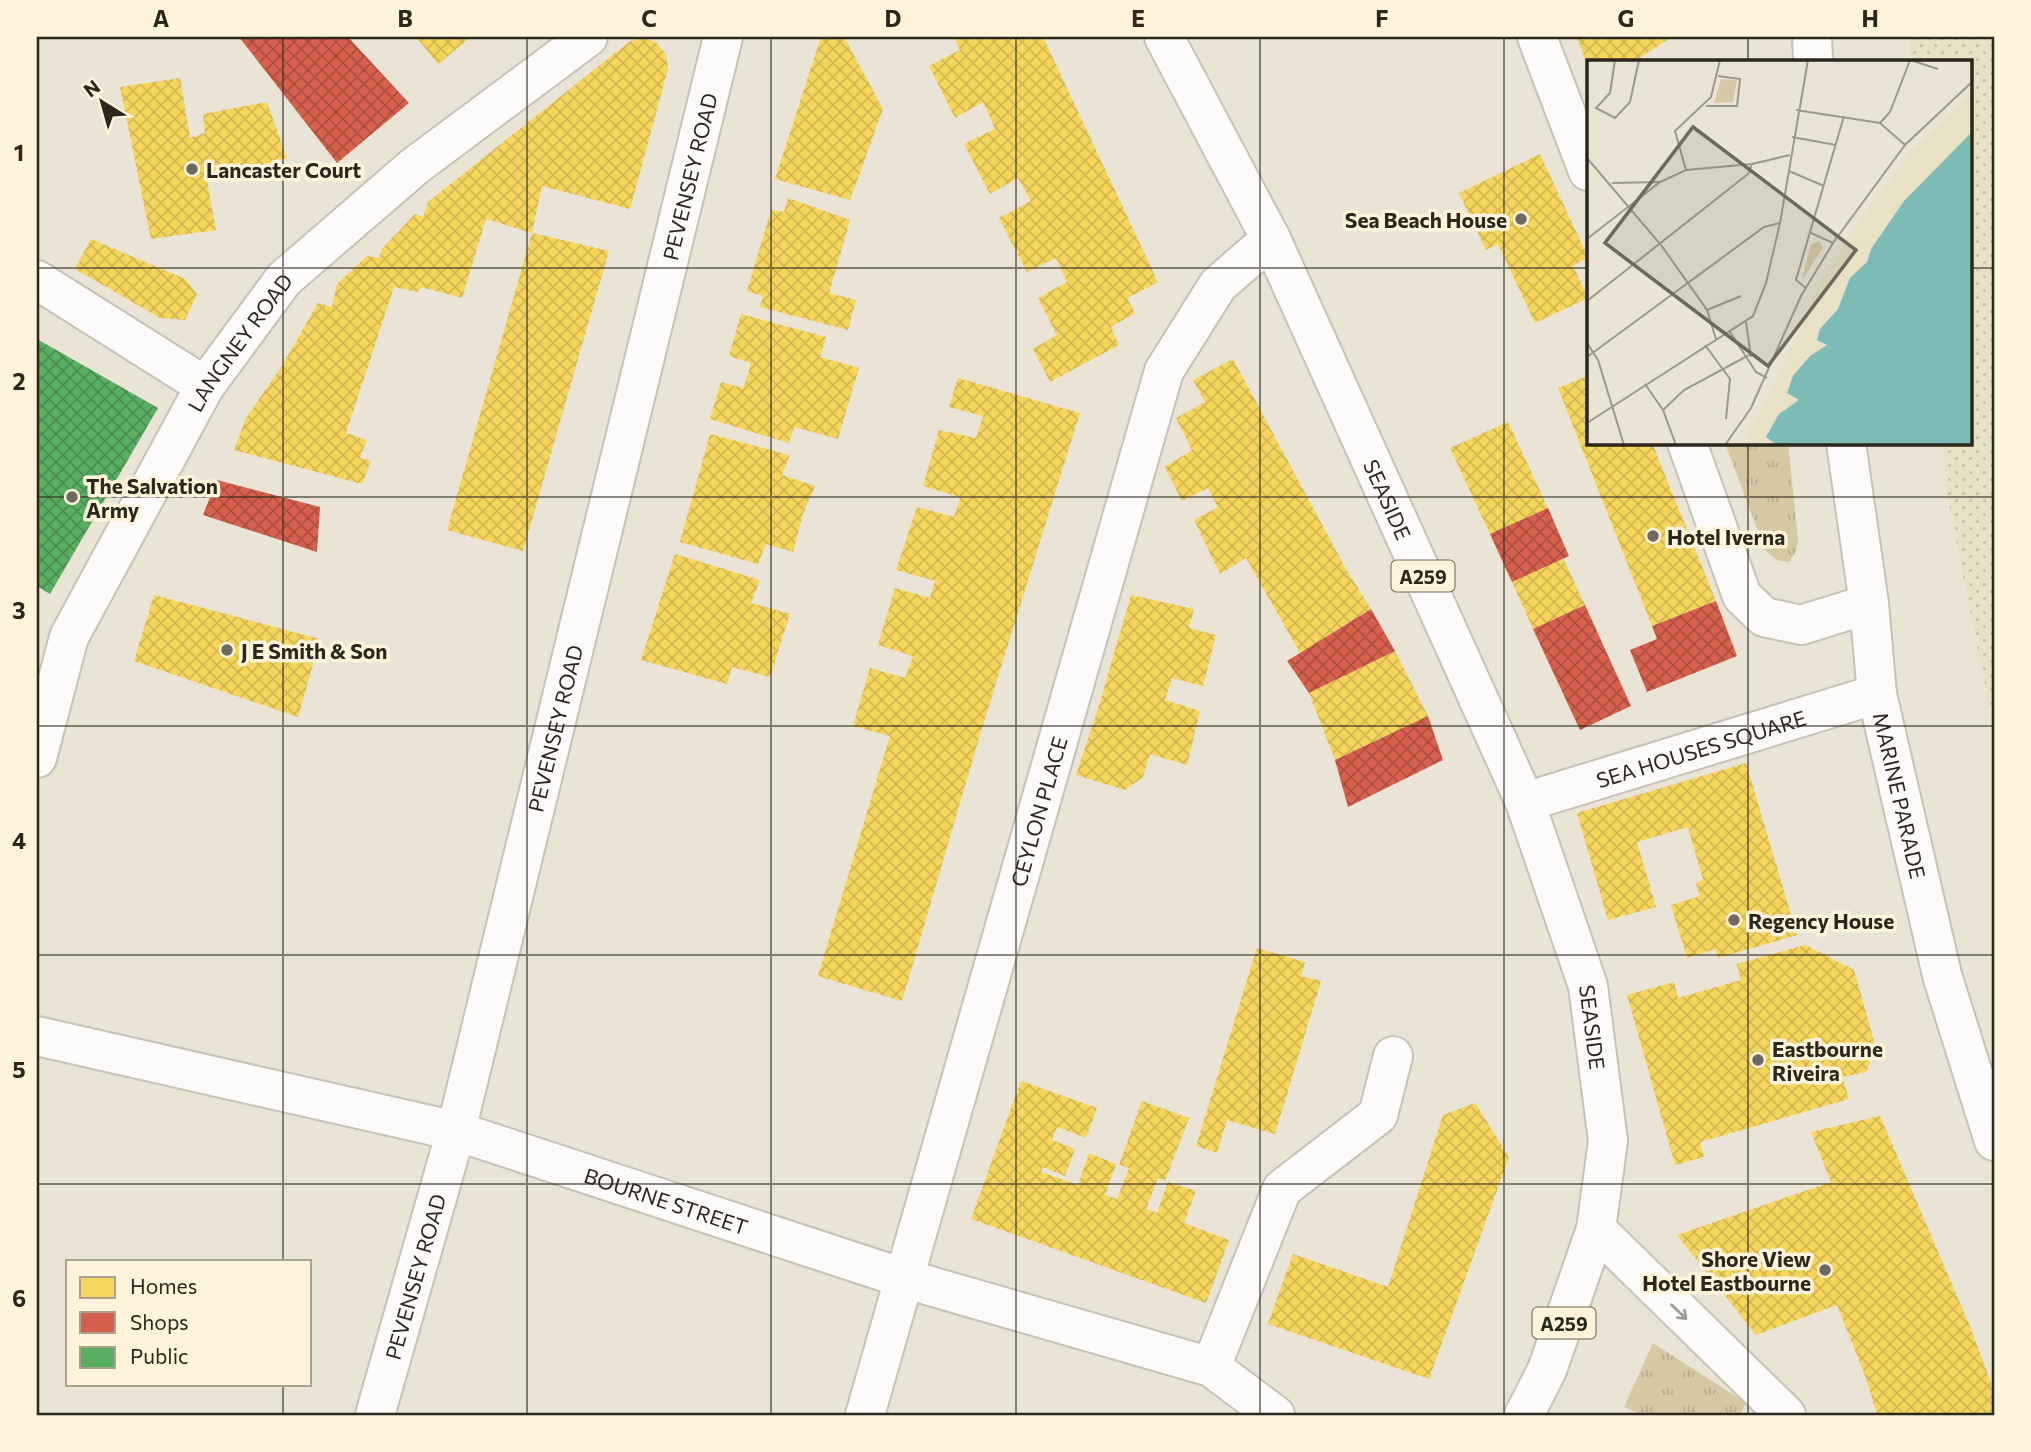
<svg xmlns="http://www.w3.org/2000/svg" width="2031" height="1452" font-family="Commissioner,sans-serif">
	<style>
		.grass { fill: url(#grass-tufts) }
		.sand { fill: url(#sand-dots) }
		.homes { fill: url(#homes-cross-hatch) }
		.shops { fill: url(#shops-cross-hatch) }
		.public { fill: url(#public-cross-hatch) }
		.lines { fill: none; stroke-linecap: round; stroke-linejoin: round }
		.pedestrian-casing { stroke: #c6c2b7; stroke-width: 42 }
		.minor-casing { stroke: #c6c2b7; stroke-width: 42 }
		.secondary-casing { stroke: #c6c2b7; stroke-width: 42 }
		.primary-casing { stroke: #c6c2b7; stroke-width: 42 }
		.pedestrian { stroke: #fcfbf9; stroke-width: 38 }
		.minor { stroke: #fcfbf9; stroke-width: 38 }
		.secondary { stroke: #fcfbf9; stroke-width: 38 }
		.primary { stroke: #fcfbf9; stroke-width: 38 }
		.oneway { stroke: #9e9c96 }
		.grid { fill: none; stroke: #2b271d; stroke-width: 2; stroke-opacity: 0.55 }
		.poi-dot { fill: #6e695e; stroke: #fff4db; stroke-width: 2.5 }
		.labels { text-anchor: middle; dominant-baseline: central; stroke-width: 7; stroke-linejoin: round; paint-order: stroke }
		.shield { fill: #fff4db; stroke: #6b6456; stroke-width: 2 }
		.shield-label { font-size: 19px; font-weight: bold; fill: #2b271d }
		.poi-label { font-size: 21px; font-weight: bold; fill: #2b271d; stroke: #fff4db; text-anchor: start }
		.street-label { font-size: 21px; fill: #2b271d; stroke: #fff4db }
		.inset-road { fill: none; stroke: #9d988c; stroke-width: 2 }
		.view { fill: #6e695e; fill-opacity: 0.15; stroke: #6e695e; stroke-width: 3.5 }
		.inset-edge { fill: none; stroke: #2b271d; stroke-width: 3.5 }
		.neatline { fill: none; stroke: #2b271d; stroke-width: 2.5 }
		.grid-label { font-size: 23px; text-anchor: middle; font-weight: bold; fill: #2b271d }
	</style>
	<defs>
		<pattern id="grass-tufts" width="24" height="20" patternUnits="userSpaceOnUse" patternTransform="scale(1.75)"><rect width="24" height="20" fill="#d7c8a4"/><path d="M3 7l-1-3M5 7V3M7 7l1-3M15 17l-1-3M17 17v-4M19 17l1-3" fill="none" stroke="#b9ac8d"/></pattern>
		<pattern id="sand-dots" width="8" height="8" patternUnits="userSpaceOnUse" patternTransform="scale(1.75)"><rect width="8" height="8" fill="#e8e1c6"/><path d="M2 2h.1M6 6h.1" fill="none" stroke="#c7c1aa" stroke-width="1.8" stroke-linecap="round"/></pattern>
		<pattern id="homes-cross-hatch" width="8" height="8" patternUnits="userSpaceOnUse" patternTransform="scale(1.75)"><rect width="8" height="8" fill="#f6d55c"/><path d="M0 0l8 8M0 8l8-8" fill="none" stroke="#d3b750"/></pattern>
		<pattern id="shops-cross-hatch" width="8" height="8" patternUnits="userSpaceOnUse" patternTransform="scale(1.75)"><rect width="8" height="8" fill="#d6604d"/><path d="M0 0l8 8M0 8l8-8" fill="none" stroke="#ae4f3f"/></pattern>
		<pattern id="public-cross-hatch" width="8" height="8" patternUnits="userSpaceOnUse" patternTransform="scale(1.75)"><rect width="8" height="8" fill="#5aae61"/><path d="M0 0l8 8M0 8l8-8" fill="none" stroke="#4b8e4f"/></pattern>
	</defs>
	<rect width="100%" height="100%" fill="#e9e4d6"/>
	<g class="grass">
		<path d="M1725 443H1788L1798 540 1796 551 1790 561C1780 564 1772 557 1765 550Z"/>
		<path d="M1653 1343 1746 1403 1740 1415H1643L1624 1407Z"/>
	</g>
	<path class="sand" d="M1909 37H1994V731L1947 495 1943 443H1970V61H1911Z"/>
	<g class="homes">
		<path d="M416 37H471L438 64Z"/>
		<path d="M642 37 656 42 666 54 668 69 630 209 542 186 532 233 609 251 523 551 447 530 532 233 486 219 462 298 421 287 418 292 394 287 346 433 367 440 360 458 371 461 362 484 234 450 246 418 282 366 318 303 332 307 337 284 367 256 379 258 382 249 415 214 423 217 428 202 629 42Z"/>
		<path d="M821 37H844L883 109 850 200 775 179Z"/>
		<path d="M954 37H1043L1158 282 1127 298 1135 313 1111 327 1119 345 1050 382 1033 349 1057 335 1038 298 1067 282 1056 258 1027 272 999 218 1031 201 1018 178 990 194 964 144 995 129 983 102 955 118 929 66 960 50Z"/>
		<path d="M1577 37H1672L1635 61H1588V67Z"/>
		<path d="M180 78 190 138 205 133 203 114 267 102 287 158 207 181 216 230 151 239 120 87Z"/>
		<path d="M1540 154 1588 257 1573 266 1588 298 1535 323 1498 244 1486 250 1459 193Z"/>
		<path d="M788 198 850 220 829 293 856 300 848 330 760 307 763 296 747 291 771 210 784 212Z"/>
		<path d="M91 239 185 279 197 294 185 320 160 318 75 269Z"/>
		<path d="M741 314 826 337 820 357 859 368 838 439 794 427 789 443 710 419 721 382 743 388 749 371 751 363 729 356Z"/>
		<path d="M1233 359 1346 569 1371 609 1300 653 1246 558 1220 574 1194 520 1218 507 1208 488 1182 501 1165 467 1192 450 1176 418 1205 402 1193 380Z"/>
		<path d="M1588 376V443H1652L1716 601 1652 626 1558 388Z"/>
		<path d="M958 378 1080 413 982 728 902 1001 818 976 890 736 853 726 870 668 905 678 913 656 878 645 895 588 930 598 935 581 896 570 917 507 954 517 958 505 960 497 923 486 939 430 976 438 983 416 949 407Z"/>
		<path d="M1508 422 1548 508 1490 534 1450 448Z"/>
		<path d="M710 434 790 455 782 475 815 486 803 514 793 552 766 544 758 564 680 542Z"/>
		<path d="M675 554 760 580 751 603 790 614 770 677 732 667 727 684 641 660Z"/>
		<path d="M1563 558 1585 605 1533 629 1512 582Z"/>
		<path d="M154 595 320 639 298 717 134 661Z"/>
		<path d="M1131 595 1194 609 1189 628 1216 635 1203 686 1172 678 1165 700 1200 711 1187 765 1150 754 1143 777 1125 790 1076 775 1098 709Z"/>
		<path d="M1395 651 1428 716 1335 760 1309 693Z"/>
		<path d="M1746 763 1797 935 1718 958 1715 949 1687 958 1671 905 1700 896 1696 883 1703 880 1688 827 1637 842 1656 907 1608 920 1577 813Z"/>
		<path d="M1805 945 1854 970 1876 1048 1866 1072 1842 1077 1849 1099 1700 1142 1704 1157 1675 1165 1627 995 1674 982 1678 998 1741 980 1737 964Z"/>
		<path d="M1257 948 1305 962 1301 976 1321 981 1275 1134 1227 1120 1217 1153 1196 1146Z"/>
		<path d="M1021 1081 1097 1108 1086 1138 1057 1127 1052 1140 1075 1149 1065 1176 1043 1167 1041 1172 1078 1185 1089 1153 1116 1164 1105 1195 1117 1199 1129 1168 1119 1165 1142 1101 1189 1118 1165 1181 1158 1178 1146 1209 1157 1213 1168 1182 1196 1191 1184 1223 1229 1240 1206 1303 971 1219Z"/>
		<path d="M1475 1103 1509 1157 1429 1379 1268 1324 1293 1254 1388 1287 1443 1115Z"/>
		<path d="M1880 1116 1971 1329 1994 1391V1415H1877L1866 1378 1837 1305 1756 1335 1677 1235 1831 1182 1811 1132Z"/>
	</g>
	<g class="shops">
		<path d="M239 37H348L409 103 337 163Z"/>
		<path d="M217 480 320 507 317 552 203 515Z"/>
		<path d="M1548 508 1569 556 1512 582 1490 534Z"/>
		<path d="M1716 601 1737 656 1647 692 1630 650 1657 639 1652 626Z"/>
		<path d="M1585 605 1631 706 1580 730 1533 629Z"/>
		<path d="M1371 609 1395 651 1309 693 1287 661Z"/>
		<path d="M1428 716 1443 760 1348 807 1335 760Z"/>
	</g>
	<path class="public" d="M37 339 158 408 50 594 37 586Z"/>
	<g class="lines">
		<defs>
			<g id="pedestrian">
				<path id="s1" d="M1525 802 1877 694"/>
			</g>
			<g id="minor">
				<path d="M1537 37 1588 171"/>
				<path d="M37 280 205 386"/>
				<path d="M1687 443 1742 596 1764 617 1801 625 1869 604"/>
				<path id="s2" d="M37 758 69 637 205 386 284 279 415 166 588 37"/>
				<path id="s3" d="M37 1036 456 1131 906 1279 1211 1367 1275 1415"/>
				<path d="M1596 1229 1786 1415"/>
				<path d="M1211 1367 1282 1189 1378 1115 1393 1056"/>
				<path id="s4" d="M375 1415 456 1131 723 37"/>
				<path id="s5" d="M865 1415 1164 371 1218 285 1271 239"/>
			</g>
			<g id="secondary">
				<path d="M1812 37 1813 61"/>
				<path id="s6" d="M1846 443 1869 604 1877 694 1942 975 1994 1141"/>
			</g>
			<g id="primary">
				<path id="s7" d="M1164 37 1271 239 1525 802 1588 986 1608 1141 1596 1229 1547 1370 1524 1415"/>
			</g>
		</defs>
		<use href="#pedestrian" class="pedestrian-casing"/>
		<use href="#minor" class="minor-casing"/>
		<use href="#secondary" class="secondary-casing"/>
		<use href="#primary" class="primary-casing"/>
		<use href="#pedestrian" class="pedestrian"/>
		<use href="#minor" class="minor"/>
		<use href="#secondary" class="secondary"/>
		<use href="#primary" class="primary"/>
	</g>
	<defs><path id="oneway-shaft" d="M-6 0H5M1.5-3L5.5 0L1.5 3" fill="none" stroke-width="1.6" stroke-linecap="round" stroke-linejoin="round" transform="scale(1.75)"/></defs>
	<use class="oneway" href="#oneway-shaft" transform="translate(1679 1312) rotate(44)"/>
	<path class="grid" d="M283 37V1261M527 37V1415M771 37V1415M1016 37V1415M1260 37V1415M1504 37V1415M1748 37V61M37 268H1588M1970 268H1994M1748 443V1415M37 497H1994M37 726H1994M37 955H1994M37 1184H1994M283 1384V1415"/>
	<g class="poi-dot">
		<circle cx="192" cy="169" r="7"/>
		<circle cx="1521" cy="219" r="7"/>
		<circle cx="72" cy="497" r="7"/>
		<circle cx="1653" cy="536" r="7"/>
		<circle cx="227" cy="650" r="7"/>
		<circle cx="1734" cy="920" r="7"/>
		<circle cx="1758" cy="1060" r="7"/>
		<circle cx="1825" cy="1270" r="7"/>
	</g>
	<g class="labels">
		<g class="shield">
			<rect x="1391.5" y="560.5" width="63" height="31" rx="5"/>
			<rect x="1532.5" y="1307.5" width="63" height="31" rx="5"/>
		</g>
		<g class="shield-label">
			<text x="1423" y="576">A259</text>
			<text x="1564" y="1323">A259</text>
		</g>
		<g class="poi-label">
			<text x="206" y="169">Lancaster Court</text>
			<text x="1507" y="219" text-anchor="end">Sea Beach House</text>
			<text x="86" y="485">The Salvation<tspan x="86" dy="24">Army</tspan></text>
			<text x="1667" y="536">Hotel Iverna</text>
			<text x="241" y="650">J E Smith &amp; Son</text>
			<text x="1748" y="920">Regency House</text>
			<text x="1772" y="1048">Eastbourne<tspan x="1772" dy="24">Riveira</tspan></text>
			<text x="1811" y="1258" text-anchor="end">Shore View<tspan x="1811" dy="24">Hotel Eastbourne</tspan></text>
		</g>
		<g class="street-label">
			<text stroke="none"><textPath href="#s4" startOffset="1278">PEVENSEY ROAD</textPath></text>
			<text stroke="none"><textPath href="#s2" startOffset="466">LANGNEY ROAD</textPath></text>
			<text stroke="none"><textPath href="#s7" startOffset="514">SEASIDE</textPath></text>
			<text stroke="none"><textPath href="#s4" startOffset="710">PEVENSEY ROAD</textPath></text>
			<text stroke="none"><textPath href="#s1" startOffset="184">SEA HOUSES SQUARE</textPath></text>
			<text stroke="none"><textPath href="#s6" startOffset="357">MARINE PARADE</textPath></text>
			<text stroke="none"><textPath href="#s5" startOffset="628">CEYLON PLACE</textPath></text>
			<text stroke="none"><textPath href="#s7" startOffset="1082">SEASIDE</textPath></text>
			<text stroke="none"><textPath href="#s3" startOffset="651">BOURNE STREET</textPath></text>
			<text stroke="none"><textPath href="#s4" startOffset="144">PEVENSEY ROAD</textPath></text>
		</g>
	</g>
	<g transform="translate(1587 60)">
		<rect width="385" height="385" fill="#e9e4d6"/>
		<path d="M232 181 236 188 215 220 224 184Z" fill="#d7c8a4"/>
		<path d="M385 32V128L205 385H154L189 322 232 224 264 173 327 88Z" fill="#e8e1c6"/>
		<path d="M134 19 150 20 146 42 127 43Z" fill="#d7c8a4"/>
		<path d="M385 72V385H190L179 377 192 354 212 340 200 333 206 316 223 296 240 285 230 280 233 269 251 249 263 218 280 202 284 189 317 141Z" fill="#7dbbb6"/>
		<path class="inset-road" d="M28 0 23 33 9 48 28 58 43 42 52 0M323 0 351 9M119 46H150L153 19 131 16M209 50 293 63 318 85M293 63 303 52 323 0M205 77 249 85M0 98 74 185 120 250 129 279M99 110 88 71 124 37 133 0M202 111 237 126M25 123 73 122M224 173 246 183M0 179 73 122 99 110 165 104 203 95M219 228 209 220 257 56M0 241 161 114 165 104M120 250 154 236M159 262 164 297M143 272 169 312 180 318M0 283 11 300 37 385M118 285 143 319 139 359M0 297 177 167 193 163M58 324 76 350 89 385M76 350 97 330 164 294M0 363 166 256 179 223 193 163 221 0M138 385 164 348 214 236 246 183 318 85 385 22"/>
		<path class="view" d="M106 67 269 190 181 306 18 183Z"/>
		<rect width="385" height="385" class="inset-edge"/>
	</g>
	<rect width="2031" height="1452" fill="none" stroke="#fff4db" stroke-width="77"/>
	<rect x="66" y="1260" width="245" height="126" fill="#fff4db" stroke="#aaa28f" stroke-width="2"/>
	<rect x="80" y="1277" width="35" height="21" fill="#f6d55c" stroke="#aaa28f" stroke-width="2"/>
	<text x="130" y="1294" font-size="21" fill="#2b271d">Homes</text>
	<rect x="80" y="1312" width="35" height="21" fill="#d6604d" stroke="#aaa28f" stroke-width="2"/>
	<text x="130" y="1330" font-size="21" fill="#2b271d">Shops</text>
	<rect x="80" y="1347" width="35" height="21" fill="#5aae61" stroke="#aaa28f" stroke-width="2"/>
	<text x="130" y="1364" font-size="21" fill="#2b271d">Public</text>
	<g transform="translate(102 102) rotate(323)" stroke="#fff4db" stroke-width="5" paint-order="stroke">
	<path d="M0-5L12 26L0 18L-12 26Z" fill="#2b271d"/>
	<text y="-10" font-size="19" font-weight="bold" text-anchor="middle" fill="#2b271d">N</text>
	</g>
	<rect x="38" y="38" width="1955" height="1376" class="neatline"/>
	<g class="grid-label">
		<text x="161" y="27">A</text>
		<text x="405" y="27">B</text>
		<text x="649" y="27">C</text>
		<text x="893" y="27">D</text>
		<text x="1138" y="27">E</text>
		<text x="1382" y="27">F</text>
		<text x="1626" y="27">G</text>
		<text x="1870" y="27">H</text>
		<text x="19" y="161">1</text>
		<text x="19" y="390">2</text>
		<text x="19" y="619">3</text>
		<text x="19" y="849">4</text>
		<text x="19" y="1078">5</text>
		<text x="19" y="1307">6</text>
	</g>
</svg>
